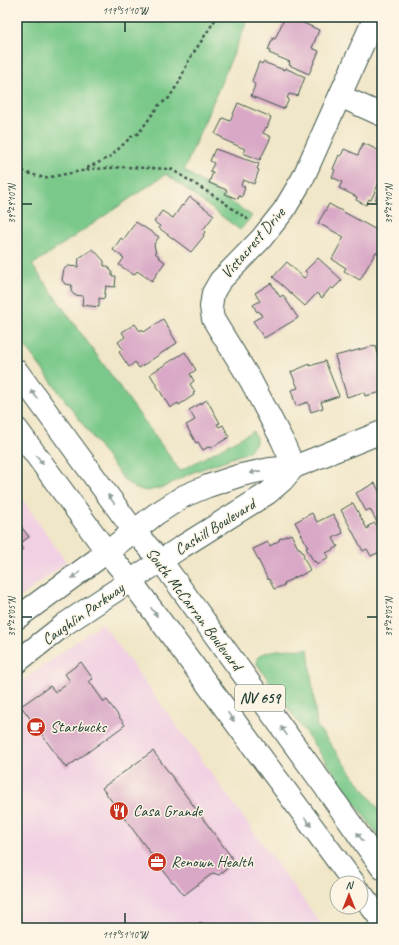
<svg xmlns="http://www.w3.org/2000/svg" width="399" height="945" font-family="Caveat,sans-serif">
	<style>
		.built { fill: #f1d0e3 }
		.green { fill: #7ac98a; stroke: #4c835f }
		.building { fill: #d9a8c6 }
		.lines { fill: none; stroke-linecap: round; stroke-linejoin: round }
		.minor-casing { stroke: #3e564a; stroke-width: 24 }
		.tertiary-casing { stroke: #3e564a; stroke-width: 24 }
		.primary-casing { stroke: #3e564a; stroke-width: 24 }
		.path { stroke: #3e564a; stroke-width: 2.5; stroke-dasharray: 3 3; stroke-linecap: butt }
		.minor { stroke: #fff; stroke-width: 22 }
		.tertiary { stroke: #fff; stroke-width: 22 }
		.primary { stroke: #fff; stroke-width: 22 }
		.oneway { fill: #8f9e9a }
		.ticks { fill: none; stroke: #1f3d34; stroke-width: 1.5 }
		.labels { text-anchor: middle; dominant-baseline: central; stroke-width: 3; stroke-linejoin: round; paint-order: stroke }
		.shield { fill: #fcf5e5; stroke: #617469; stroke-width: 1 }
		.shield-label { font-size: 15px; font-weight: bold; fill: #1f3d34 }
		.street-label { font-size: 16px; fill: #1f3d34; stroke: #fcf5e5 }
		.poi-label { font-size: 16px; fill: #1f3d34; stroke: #fcf5e5; text-anchor: start }
		.neatline { fill: none; stroke: #1f3d34; stroke-width: 1.5 }
		.ticks-label { font-size: 10px; text-anchor: middle; fill: #1f3d34 }
	</style>
	<rect width="100%" height="100%" fill="#fcf5e5"/>
	<filter id="ink" filterUnits="userSpaceOnUse"><feTurbulence type="fractalNoise" baseFrequency=".025" numOctaves="2"/><feDisplacementMap in="SourceGraphic" scale="8" xChannelSelector="R" yChannelSelector="G"/><feConvolveMatrix kernelMatrix="1 2 1 2 8 2 1 2 1" color-interpolation-filters="sRGB"/></filter>
	<filter id="wash" filterUnits="userSpaceOnUse"><feTurbulence type="fractalNoise" baseFrequency=".012" numOctaves="4" result="noise"/><feDisplacementMap in="SourceGraphic" scale="16" xChannelSelector="R" yChannelSelector="G"/><feGaussianBlur stdDeviation="0.9" result="paint"/><feColorMatrix in="noise" values="0 0 0 0 0 0 0 0 0 0 0 0 0 0 0 0 0 1.4 0 .05"/><feComposite in="paint" operator="in"/></filter>
	<g filter="url(#wash)">
		<rect width="100%" height="100%" fill="#f0e6c8"/>
		<g class="built">
			<path d="M17 492 66 562 17 600Z"/>
			<path d="M102 623 323 927 322 928H17V685Z"/>
		</g>
		<g class="green">
			<path d="M17 17H249L184 170 252 216 240 230 166 174 32 265 180 471 253 431 256 438V443L248 452 191 473 164 487 147 491 135 488 124 480 17 335Z"/>
			<path d="M308 649 317 726 382 814V841L257 664V658C268 647 292 650 308 649Z"/>
		</g>
		<g id="blocks">
			<g class="building">
				<path d="M285 17H290L319 30 312 48 319 51 309 74 289 65 290 62 269 53 270 51 268 50 273 38 275 39Z"/>
				<path d="M259 62 262 64 263 62 284 70 285 68 305 77 298 96 289 94 287 98 289 99 285 108H283V109L251 96 255 85 252 81Z"/>
				<path d="M238 103 271 117 267 128 266 127 263 133 271 137 260 160 243 153 245 149 222 139 223 138 215 134 223 118 230 121Z"/>
				<path d="M363 143 382 152V176L371 200 369 199 366 205 356 200 357 197 339 188 342 182 332 177 335 170 333 169 339 155 341 156 344 149 358 155Z"/>
				<path d="M215 149 259 164 257 169 259 170 254 184 243 180 241 185 245 187 242 197 239 196 238 199 225 194 227 190 209 183 213 172 210 171 214 163 210 161Z"/>
				<path d="M382 185V203L375 200Z"/>
				<path d="M190 197 214 215 203 230 205 232 203 235 204 236 191 252 159 228 160 226 154 222 162 211 173 218 182 205 183 206Z"/>
				<path d="M329 204 382 233V255L376 252 360 280 344 271 346 268 332 259 344 237 318 223Z"/>
				<path d="M136 222 159 237 154 244 156 254 159 256 158 257 165 262 152 281 137 271 134 275 119 265 124 258 113 250 121 238 123 240Z"/>
				<path d="M93 249 104 261V266H108L112 272V276H116L115 287 106 286 104 299 99 298V307L82 305 83 296 74 295 71 291 72 285 65 284 62 280 64 269 68 266 78 267 79 258Z"/>
				<path d="M318 258 342 280 333 289 331 287 322 298 317 293 305 306 273 277 287 262 304 278 308 274 305 271Z"/>
				<path d="M271 283 280 297 283 295 298 318 264 338 253 321 262 316 259 311 257 312 253 305 260 301 255 293Z"/>
				<path d="M163 319 177 343 139 368 135 362 129 367 119 352 123 349 118 342 125 337 122 332 135 324 140 331 142 329 144 332Z"/>
				<path d="M373 346 374 347 376 346 382 369V392L365 396 364 392 347 397 335 356Z"/>
				<path d="M185 352 196 370 190 374 194 381 190 384 195 392 193 393 194 395 179 405 178 403 170 408 150 374Z"/>
				<path d="M325 361 339 396 321 402 323 408 311 412 308 402 296 406 291 390 298 388 291 372 310 364V366Z"/>
				<path d="M207 400 220 423 217 424 219 427 223 425 229 437 211 448 208 447 203 450 198 442 196 443 186 425 195 420 189 410Z"/>
				<path d="M375 483 382 497V551L371 556 367 549 363 551 341 510 353 503 367 529 369 528 368 526 375 523 376 525 378 524 370 509 366 511 356 493Z"/>
				<path d="M312 513 317 522 333 514 343 533 333 538 338 547 326 553 329 557 317 564 315 561 314 562 306 548 308 547 295 522Z"/>
				<path d="M17 521 29 537 19 544 23 549 17 553Z"/>
				<path d="M291 534 298 548H300L304 555 303 556 310 570 300 576V575L284 583 285 585 274 589 269 579 268 580 253 549 268 542 270 546 280 540 279 539Z"/>
				<path d="M81 662 93 679 89 681 104 702 107 700 125 725 66 768 21 706 50 686 55 692 70 681 65 674Z"/>
				<path d="M153 751 235 862 219 875 213 873 184 895 174 882H172L102 788Z"/>
				<path d="M200 922 208 928H195Z"/>
			</g>
		</g>
	</g>
	<g filter="url(#ink)">
		<use href="#blocks" fill-opacity="0" stroke="#3e564a" stroke-width="1"/>
		<g class="lines">
			<defs>
				<g id="minor">
					<path d="M340 96 382 115"/>
					<path d="M294 467 282 440 251 381 213 319 211 307 213 293 220 281 261 239 284 210 303 178 375 17"/>
				</g>
				<g id="tertiary">
					<path d="M17 618 107 552 156 514 184 496 208 486 241 475 270 469 294 467 382 432"/>
					<path d="M17 662 65 624 180 548 268 493 282 481 294 467"/>
				</g>
				<g id="primary">
					<path d="M17 371 134 531 161 561 325 787 382 868"/>
					<path d="M17 429 107 552 131 581 354 883"/>
					<path d="M361 893 382 921"/>
				</g>
			</defs>
			<use href="#minor" class="minor-casing"/>
			<use href="#tertiary" class="tertiary-casing"/>
			<use href="#primary" class="primary-casing"/>
			<g class="path">
				<path d="M17 168 27 173 45 178 92 169 126 167 171 169 219 199 250 221"/>
				<path d="M87 168 110 157 131 137 139 133 159 105 169 98 179 82 189 60 217 17"/>
			</g>
			<use href="#minor" class="minor"/>
			<use href="#tertiary" class="tertiary"/>
			<use href="#primary" class="primary"/>
		</g>
		<defs><path id="oneway-solid" d="M-6-.8H1V-3.2L6.5 0L1 3.2V.8H-6Z"/></defs>
		<g class="oneway">
			<use href="#oneway-solid" transform="translate(34 394) rotate(-126)"/>
			<use href="#oneway-solid" transform="translate(40 460) rotate(54)"/>
			<use href="#oneway-solid" transform="translate(255 472) rotate(169)"/>
			<use href="#oneway-solid" transform="translate(111 499) rotate(-126)"/>
			<use href="#oneway-solid" transform="translate(76 575) rotate(144)"/>
			<use href="#oneway-solid" transform="translate(154 612) rotate(54)"/>
			<use href="#oneway-solid" transform="translate(231 717) rotate(54)"/>
			<use href="#oneway-solid" transform="translate(284 731) rotate(-126)"/>
			<use href="#oneway-solid" transform="translate(308 822) rotate(54)"/>
			<use href="#oneway-solid" transform="translate(360 837) rotate(-125)"/>
		</g>
	</g>
	<path class="ticks" d="M125 22V32M22 204H32M367 204H377M22 617H32M367 617H377M125 913V923"/>
	<defs>
		<symbol id="cafe-disc" viewBox="-11 -11 22 22"><circle r="9.5" fill="#c8321e" stroke="#fcf5e5"/><path d="M-5.5-4.5H6V0H3Q3 3.5 0 3.5H-2.5Q-5.5 3.5-5.5 0ZM3-3.2v2h1.7v-2ZM-6 4.5H4V6H-6Z" fill="#fff"/></symbol>
		<symbol id="restaurant-disc" viewBox="-11 -11 22 22"><circle r="9.5" fill="#c8321e" stroke="#fcf5e5"/><path d="M-5-6h1v4h1v-4h1v4h1v-4h1v5L-1.5 .5V6h-2V.5L-5-1ZM5-6V6H3V1.5H1.5Q1.5-4 5-6Z" fill="#fff"/></symbol>
		<symbol id="office-disc" viewBox="-11 -11 22 22"><circle r="9.5" fill="#c8321e" stroke="#fcf5e5"/><path d="M-6-3h4V-5.5h4V-3h4V5H-6ZM-1-4.5V-3h2v-1.5ZM-6 0V1H6V0Z" fill="#fff"/></symbol>
	</defs>
	<g fill-rule="evenodd">
		<use href="#cafe-disc" x="25" y="716" width="22" height="22"/>
		<use href="#restaurant-disc" x="108" y="800" width="22" height="22"/>
		<use href="#office-disc" x="146" y="851" width="22" height="22"/>
	</g>
	<g class="labels">
		<rect class="shield" x="235" y="685" width="50" height="26" rx="3"/>
		<g class="shield-label">
			<text x="260" y="698">NV 659</text>
		</g>
		<g class="street-label">
			<text transform="translate(253 243) rotate(-49)">Vistacrest Drive</text>
			<text transform="translate(215 527) rotate(-32)">Cashill Boulevard</text>
			<text transform="translate(194 609) rotate(53)">South McCarran Boulevard</text>
			<text transform="translate(83 614) rotate(-35)">Caughlin Parkway</text>
		</g>
		<g class="poi-label">
			<text x="50" y="727">Starbucks</text>
			<text x="133" y="811">Casa Grande</text>
			<text x="171" y="862">Renown Health</text>
		</g>
	</g>
	<rect width="399" height="945" fill="none" stroke="#fcf5e5" stroke-width="44"/>
	<g transform="translate(349 895)"><circle r="19" fill="#fcf5e5" stroke="#a4ab9e"/>
	<path d="M0-3L7 15L0 10L-7 15Z" fill="#c8321e"/>
	<text y="-6" font-size="11" font-weight="bold" text-anchor="middle" fill="#1f3d34">N</text>
	</g>
	<rect x="22" y="22" width="355" height="901" class="neatline"/>
	<g class="ticks-label">
		<text x="125" y="14">119°51'10"W</text>
		<text transform="translate(11 204) rotate(-90)" y="4">39°29'10"N</text>
		<text transform="translate(388 204) rotate(-90)" y="4">39°29'10"N</text>
		<text transform="translate(11 617) rotate(-90)" y="4">39°29'05"N</text>
		<text transform="translate(388 617) rotate(-90)" y="4">39°29'05"N</text>
		<text x="125" y="938">119°51'10"W</text>
	</g>
</svg>
